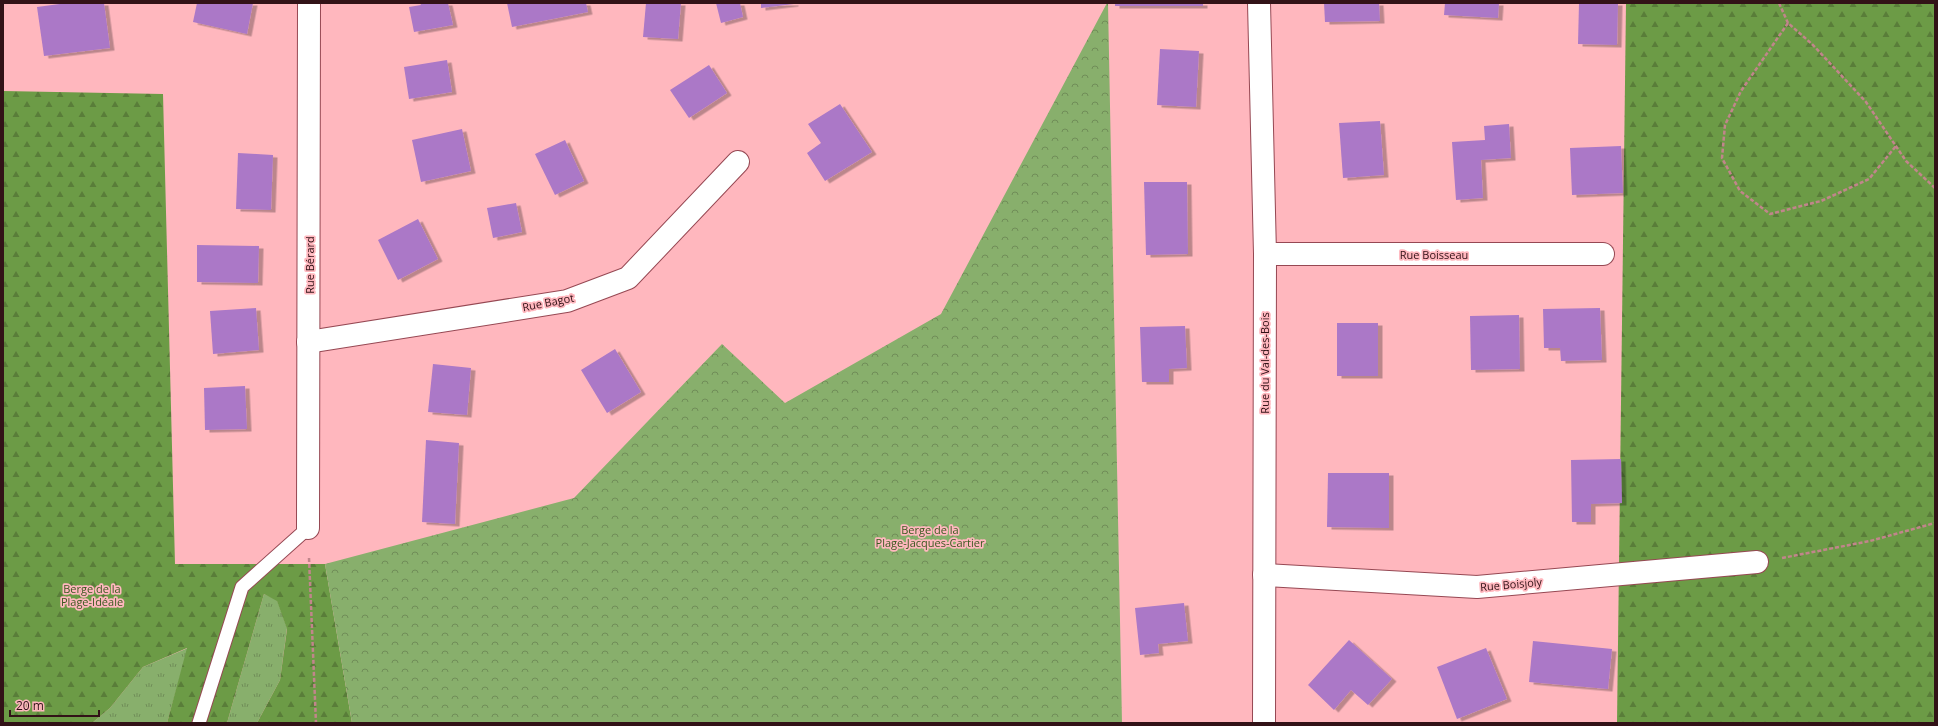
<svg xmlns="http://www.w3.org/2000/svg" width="1938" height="726" font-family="'Open Sans',sans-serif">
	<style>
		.grass { fill: url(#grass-tufts) }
		.forest { fill: url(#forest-firs) }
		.park { fill: url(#park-crowns) }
		.building { fill: #ab78c7; filter: url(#shadow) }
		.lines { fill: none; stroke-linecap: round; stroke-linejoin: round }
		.lane-casing { stroke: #964853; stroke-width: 15 }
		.street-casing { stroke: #964853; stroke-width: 24 }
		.path { stroke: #c1858b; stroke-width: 2.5; stroke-dasharray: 4 2; stroke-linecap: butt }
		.lane { stroke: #fff; stroke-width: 13 }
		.street { stroke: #fff; stroke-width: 22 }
		.labels { text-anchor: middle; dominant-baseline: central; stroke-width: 3.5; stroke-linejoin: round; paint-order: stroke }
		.street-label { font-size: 11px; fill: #321217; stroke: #ffb7be }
		.park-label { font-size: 11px; fill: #3a591f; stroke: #ffb7be }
	</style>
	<defs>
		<pattern id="grass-tufts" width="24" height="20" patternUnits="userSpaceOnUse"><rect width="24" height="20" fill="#88af6c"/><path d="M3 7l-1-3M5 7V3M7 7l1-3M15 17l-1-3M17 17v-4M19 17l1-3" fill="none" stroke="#708d58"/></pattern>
		<pattern id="forest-firs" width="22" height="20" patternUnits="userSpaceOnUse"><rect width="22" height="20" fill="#6c9b46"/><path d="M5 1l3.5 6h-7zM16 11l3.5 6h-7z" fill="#597d39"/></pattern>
		<pattern id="park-crowns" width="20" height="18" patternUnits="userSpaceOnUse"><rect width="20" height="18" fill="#88af6c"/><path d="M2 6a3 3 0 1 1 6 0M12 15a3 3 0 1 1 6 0" fill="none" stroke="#708d58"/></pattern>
		<filter id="shadow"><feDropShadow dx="4.5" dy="2.5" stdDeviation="0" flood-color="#0004"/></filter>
	</defs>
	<rect width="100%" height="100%" fill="#ffb7be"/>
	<g class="grass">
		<path d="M264 594 277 600 287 628 280 680 257 723H227Z"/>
		<path d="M188 648 167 723H92L110 708 143 667Z"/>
	</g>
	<g class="forest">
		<path d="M1626 3H1935V723H1617Z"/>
		<path d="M3 91 163 94 175 564H325L352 723H257L280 680 287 629 277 601 264 594 227 723H167L187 648 143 667 110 708 92 723H3Z"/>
	</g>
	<path class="park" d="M1107 3H1108L1122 723H352L325 564 574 498 722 344 785 403 941 314Z"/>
	<g class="building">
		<path d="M67 3H104L110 48 44 56 37 7Z"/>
		<path d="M197 3H253L247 34 193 22Z"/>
		<path d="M420 3H448L453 25 414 32 409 7 421 5Z"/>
		<path d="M507 3H586L588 12 512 27Z"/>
		<path d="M646 3H681L678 39 643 37Z"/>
		<path d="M716 3H740L743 17 721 23Z"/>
		<path d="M761 3H794V4L761 8Z"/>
		<rect x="1115" y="3" width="88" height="3"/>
		<path d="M1324 3H1379L1380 21 1325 22Z"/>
		<path d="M1445 3H1499L1498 18 1444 15Z"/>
		<path d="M1579 3H1618L1617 45 1578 44Z"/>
		<path d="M1160 49 1199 51 1196 107 1157 105Z"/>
		<path d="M447 60 452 92 409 99 404 67Z"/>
		<path d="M709 65 727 93 689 118 670 90Z"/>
		<path d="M840 104 872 152 825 181 807 153 821 143 808 124Z"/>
		<path d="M1380 121 1384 175 1343 178 1339 123Z"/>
		<path d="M1509 124 1511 158 1481 160 1483 198 1456 200 1452 142 1485 140 1484 126Z"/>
		<path d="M462 129 471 171 421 182 412 140Z"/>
		<path d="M565 140 584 181 555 195 535 154Z"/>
		<path d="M1621 146 1623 193 1572 195 1570 148Z"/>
		<path d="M238 153 273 155 271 210 236 209Z"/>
		<path d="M1144 182H1187L1188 254 1146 255Z"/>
		<path d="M516 203 522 232 493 238 487 208Z"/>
		<path d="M418 219 438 259 398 280 378 240Z"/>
		<path d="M197 245 259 246 258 283 197 282Z"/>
		<path d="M256 308 259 350 213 354 210 311Z"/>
		<path d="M1600 308 1602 360 1561 361 1560 348H1544L1543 309Z"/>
		<path d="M1519 315 1520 369 1471 370 1470 316Z"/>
		<rect x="1337" y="323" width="41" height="53"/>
		<path d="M1185 326 1187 368 1169 369V382H1142L1140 327Z"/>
		<path d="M615 349 641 392 607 413 581 370Z"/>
		<path d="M433 364 471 368 467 415 428 412Z"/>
		<path d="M245 386 247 429 205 430 204 388Z"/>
		<path d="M426 440 459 443 455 524 422 522Z"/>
		<path d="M1621 459 1622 503 1591 504V522H1572L1571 460Z"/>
		<path d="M1328 473H1389V528L1327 527Z"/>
		<path d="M1184 603 1188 641 1158 644 1159 653 1140 655 1135 608Z"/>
		<path d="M1349 640 1392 679 1368 705 1351 690 1334 710 1308 685Z"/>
		<path d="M1533 641 1612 649 1608 689 1529 682Z"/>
		<path d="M1486 648 1507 699 1457 719 1437 667Z"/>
	</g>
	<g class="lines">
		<defs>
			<path id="lane" d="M199 723 242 587 308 528"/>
			<g id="street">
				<path d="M1259 3 1265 254 1264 723"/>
				<path d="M1265 254H1603"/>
				<path d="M308 342 567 301 628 278 738 162"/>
				<path d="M308 528 309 3"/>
				<path d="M1264 575 1477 587 1757 562"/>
			</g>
		</defs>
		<use href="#lane" class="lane-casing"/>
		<use href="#street" class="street-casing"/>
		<g class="path">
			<path d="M1779 3 1788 23 1813 45 1866 102 1906 161 1935 188"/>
			<path d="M1788 23 1741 91 1725 125 1722 158 1740 191 1770 214 1821 201 1869 179 1896 146"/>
			<path d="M309 558 316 723"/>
			<path d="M1782 558 1870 541 1935 523"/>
		</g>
		<use href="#lane" class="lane"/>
		<use href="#street" class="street"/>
	</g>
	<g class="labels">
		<g class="street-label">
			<text x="1434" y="254">Rue Boisseau</text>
			<text transform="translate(309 265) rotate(-90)">Rue Bérard</text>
			<text transform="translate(548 302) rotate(-11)">Rue Bagot</text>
			<text transform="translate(1264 363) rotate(-90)">Rue du Val-des-Bois</text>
			<text transform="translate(1511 584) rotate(-5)">Rue Boisjoly</text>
		</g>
		<g class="park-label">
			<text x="930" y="529">Berge de la<tspan x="930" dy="13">Plage-Jacques-Cartier</tspan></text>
			<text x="92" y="588">Berge de la<tspan x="92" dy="13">Plage-Idéale</tspan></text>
		</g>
	</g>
	<rect width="1938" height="726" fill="none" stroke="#321217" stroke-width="8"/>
	<path d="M10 710v6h89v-6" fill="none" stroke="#321217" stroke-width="2"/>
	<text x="16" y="710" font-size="12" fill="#321217" stroke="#ffb7be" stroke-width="3" paint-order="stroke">20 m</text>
</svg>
